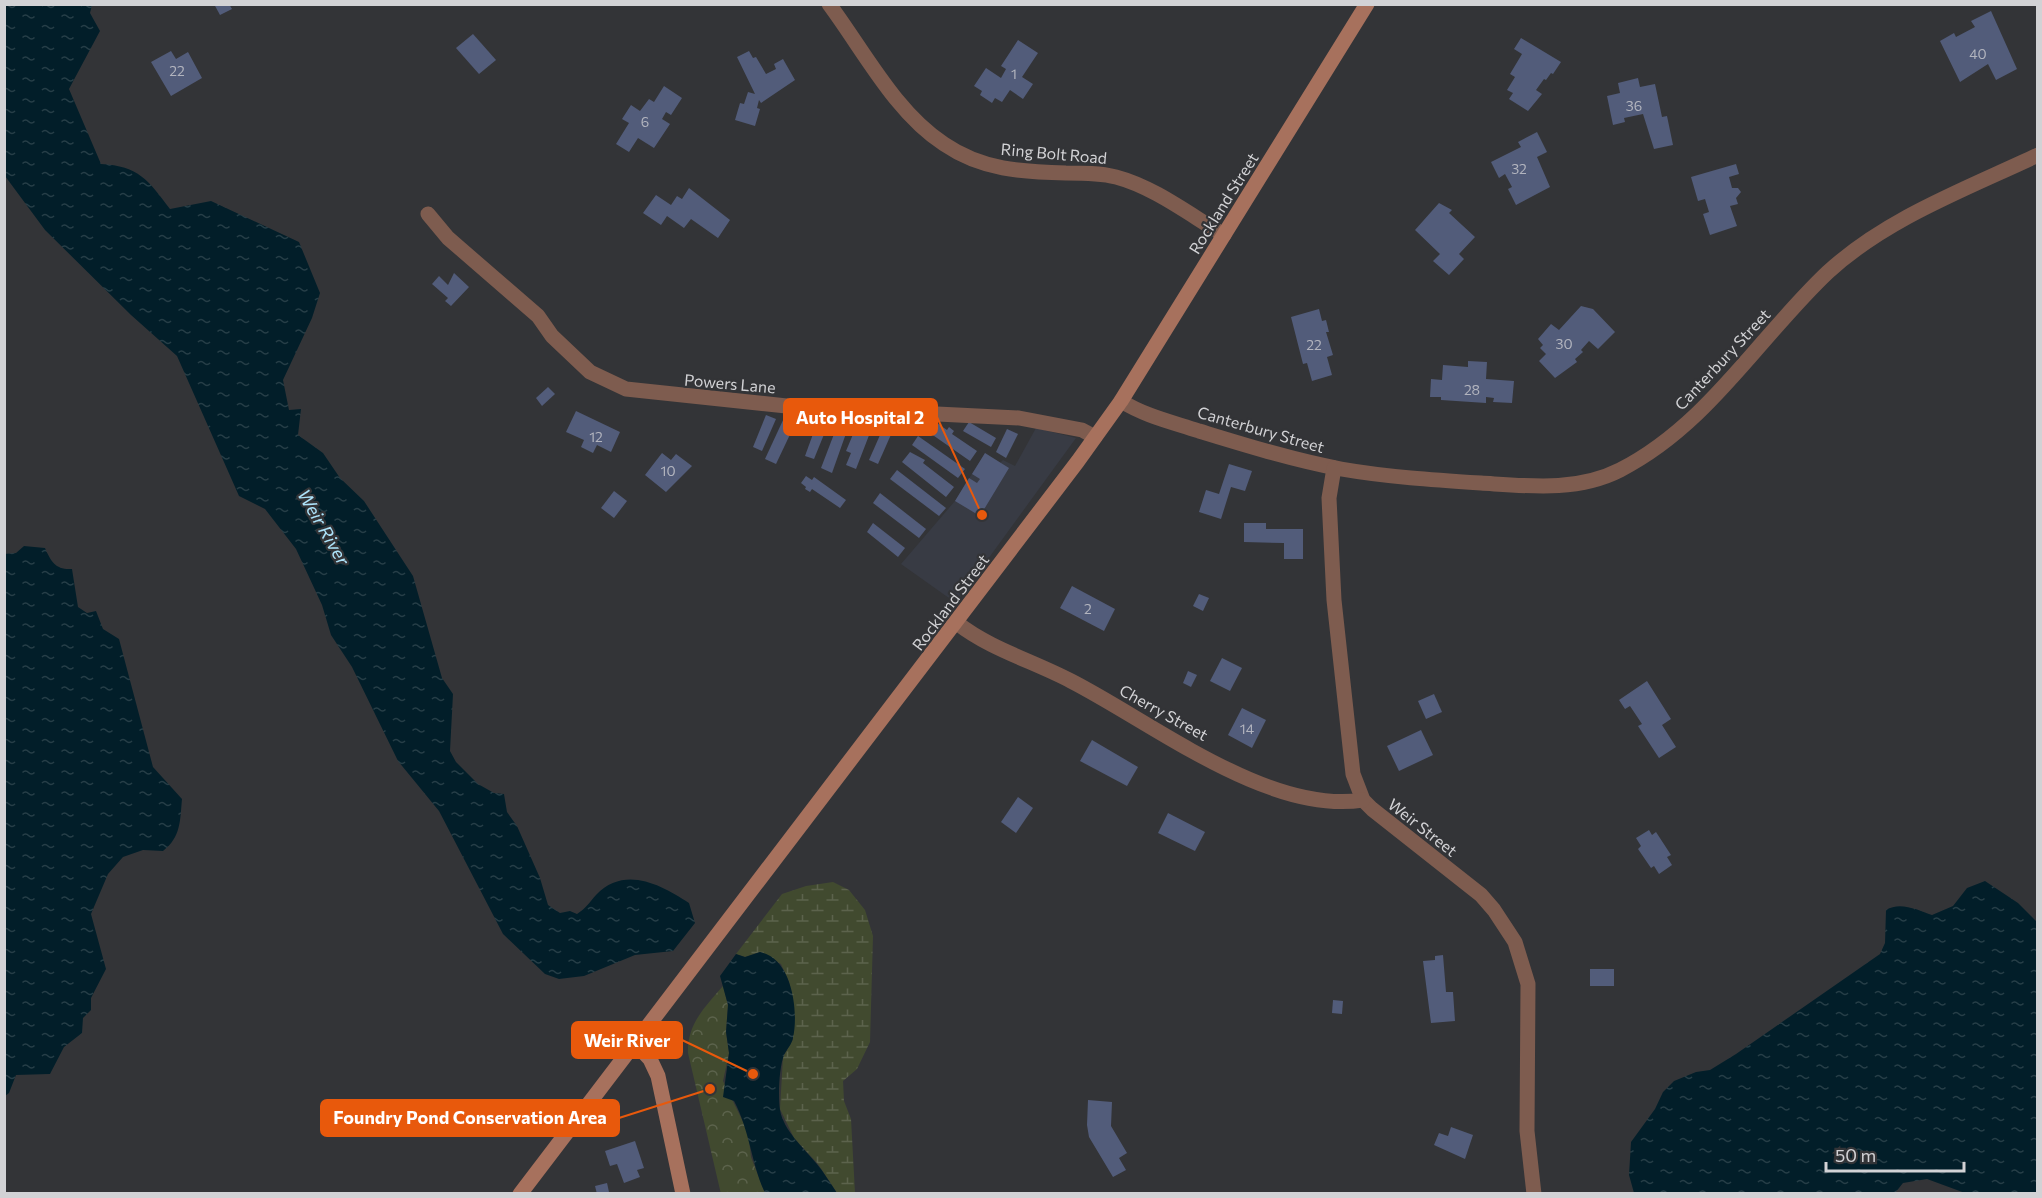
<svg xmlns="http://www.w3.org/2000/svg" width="2042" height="1198" font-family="Commissioner,sans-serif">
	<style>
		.built { fill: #383b44 }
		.wetland { fill: url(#wetland-marsh) }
		.park { fill: url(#park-crowns) }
		.water { fill: url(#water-ripples) }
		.building { fill: #525c7a }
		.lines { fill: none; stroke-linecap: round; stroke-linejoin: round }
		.street { stroke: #7e5c4f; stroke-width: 15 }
		.secondary { stroke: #a7715d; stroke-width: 15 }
		.labels { text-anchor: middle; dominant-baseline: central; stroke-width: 4.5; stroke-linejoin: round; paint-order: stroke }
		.number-label { font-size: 14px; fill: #b2b4be }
		.street-label { font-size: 16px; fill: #d2d2d5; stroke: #333437 }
		.water-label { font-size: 18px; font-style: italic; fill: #ade3fa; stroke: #333437 }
		.leader { fill: none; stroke: #e8590c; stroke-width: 2 }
		.callout-dot { fill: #e8590c; stroke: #333437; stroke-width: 2 }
		.callout { fill: #e8590c; stroke: #e8590c; stroke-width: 2 }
		.callout-label { font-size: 18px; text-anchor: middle; font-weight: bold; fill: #fff }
	</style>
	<defs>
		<pattern id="wetland-marsh" width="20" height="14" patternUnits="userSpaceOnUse" patternTransform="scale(1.5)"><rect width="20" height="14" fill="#414a2f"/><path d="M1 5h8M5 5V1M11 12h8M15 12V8" fill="none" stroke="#5c634c"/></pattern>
		<pattern id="park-crowns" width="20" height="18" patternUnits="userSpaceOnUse" patternTransform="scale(1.5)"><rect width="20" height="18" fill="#414a2f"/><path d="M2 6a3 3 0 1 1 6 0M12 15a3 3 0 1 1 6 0" fill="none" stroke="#5c634c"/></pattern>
		<pattern id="water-ripples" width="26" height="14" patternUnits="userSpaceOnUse" patternTransform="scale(1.5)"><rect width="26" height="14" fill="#021e29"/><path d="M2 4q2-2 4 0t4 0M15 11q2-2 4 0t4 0" fill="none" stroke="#263e47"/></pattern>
	</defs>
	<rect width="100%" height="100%" fill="#333437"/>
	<path class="built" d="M1036 428 1076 438 956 603 901 564 955 501 985 453 1000 463 1003 460 1015 466Z"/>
	<path class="wetland" d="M833 882 849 890 865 910 873 936 870 1042 857 1069 843 1081 844 1101 851 1119 855 1193H837L818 1164 794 1138 780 1109 783 1057 793 1039V1004L789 982 781 964 760 952 745 957 736 954 782 894 806 886Z"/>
	<path class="park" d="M723 986 728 1005 726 1032 729 1053 723 1081 748 1132 751 1157 765 1193 721 1194 688 1053C687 1024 705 1007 723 986Z"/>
	<g class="water">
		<path d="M5 4 92 5 90 13 100 31 69 89 101 164C139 166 148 180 170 209L211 201 299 242 320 293 312 318 283 380 289 410 301 409 298 435 323 453 340 478 364 501 413 576 442 678 453 694 450 751 456 762 478 784 494 793 504 794 507 812 517 826 540 878 548 905 560 913 570 911 577 914C586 908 589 903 596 895 625 865 661 885 689 903L695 923 673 951 635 955 584 976 559 979 545 974 503 934 439 811 398 761 352 667 331 635 322 605 296 549 265 509 239 496 177 356 131 315 45 230 5 176Z"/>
		<path d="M24 546 45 548C51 562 56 570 72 569L78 607 87 613 96 611 103 629 119 639 153 767 182 799C180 821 181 837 163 851L143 850 123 857 108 874 91 914 106 969 91 998V1010L83 1018 82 1033 64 1047 50 1074 16 1075 9 1093 5 1096 4 554 16 553Z"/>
		<path d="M1985 881 2018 903 2037 922V1193H1965L1927 1179 1903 1183 1895 1193H1634L1629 1175 1631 1142 1655 1109 1663 1092 1674 1081 1696 1072 1710 1070 1736 1054 1880 954 1885 943 1886 910C1900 901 1918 910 1932 915L1953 906 1967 888Z"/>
		<path d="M760 952C792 958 799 1011 793 1038 792 1044 787 1049 784 1055 779 1068 778 1096 780 1110 784 1131 803 1147 816 1163 824 1172 830 1183 837 1193H765C751 1163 750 1131 734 1101L723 1097 729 1053 726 1032 728 1005 720 976 736 954 745 957Z"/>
	</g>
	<g class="building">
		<path d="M214 4H229L232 9 220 15Z"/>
		<path d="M1991 11 2017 69 1996 80 1988 64 1960 82 1940 41 1954 33 1956 37 1975 27 1971 21Z"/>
		<path d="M473 34 496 60 479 74 456 48Z"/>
		<path d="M1521 38 1561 62 1553 74 1551 73 1546 80 1544 79 1536 90 1542 94 1528 111 1509 99 1513 93 1507 90 1515 77 1510 74 1522 54 1514 49Z"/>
		<path d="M1018 40 1038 53 1022 77 1033 84 1023 99 1010 90 1002 102 995 98 992 103 980 95 982 91 974 86 986 68 1001 78 1006 69 1001 66Z"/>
		<path d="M171 51 176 59 188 52 202 78 171 96 151 62Z"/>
		<path d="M749 51 753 58 756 57 766 74 776 69 774 64 783 59 795 80 761 103 759 100 757 108 760 109 755 126 735 120 740 103 744 104 748 92 755 94 737 57Z"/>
		<path d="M1638 78 1640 87 1655 84 1662 117 1667 116 1673 145 1654 149 1643 114 1624 118 1625 122 1613 125 1607 96 1620 93 1618 83Z"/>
		<path d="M664 86 682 98 671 115 666 112 662 119 670 124 654 148 638 138 629 152 616 144 629 123 622 119 631 105 640 111 649 99 654 102Z"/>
		<path d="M1537 132 1547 152 1537 157 1550 187 1516 205 1508 189 1512 187 1505 174 1499 178 1491 162 1521 147 1518 142Z"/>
		<path d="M1736 164 1739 174 1729 177 1732 188H1738L1741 192 1736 198 1738 204 1730 206 1737 226 1710 235 1703 214 1709 212 1705 199 1698 201 1691 177Z"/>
		<path d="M689 188 730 220 718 238 691 219 684 228 667 216 661 225 643 213 656 195 671 205 677 196 682 199Z"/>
		<path d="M1439 203 1452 210 1449 213 1475 237 1459 254 1464 259 1449 275 1433 261 1440 254 1415 230Z"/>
		<path d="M454 273 469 287 451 306 445 301 448 298 432 284 439 276 448 285Z"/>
		<path d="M1581 306 1593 309 1615 332 1598 349 1589 341 1581 350 1583 352 1575 359 1577 362 1555 378 1539 361 1546 354 1540 348 1543 345 1538 339 1551 324 1559 330Z"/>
		<path d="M1319 309 1322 321 1326 320 1329 332H1326L1333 355 1327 357 1332 375 1312 381 1307 363 1303 364 1291 317Z"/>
		<path d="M1468 361 1487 362 1486 379 1514 381 1512 403 1493 402 1494 398 1486 397V403L1441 400V397H1430L1431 379 1442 380 1443 365 1468 367Z"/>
		<path d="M548 387 555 394 542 406 536 398Z"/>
		<path d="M576 411 620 432 611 452 597 445 593 453 581 447 584 440 566 432Z"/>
		<path d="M766 415 776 419 762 451 753 447Z"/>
		<path d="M784 418 795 424 776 464 765 459Z"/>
		<path d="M859 420 873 425 856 469 846 465 851 453 846 451Z"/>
		<path d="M839 421 849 425 832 473 821 468Z"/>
		<path d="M934 421 947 430 949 427 954 431 952 434 977 451 970 461 927 431Z"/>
		<path d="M969 422 996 438 991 447 963 431Z"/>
		<path d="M817 423 827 427 814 459 805 456Z"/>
		<path d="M884 426 893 430 878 464 869 460Z"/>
		<path d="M1007 429 1018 434 1006 458 996 452Z"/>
		<path d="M918 436 965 469 958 478 912 445Z"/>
		<path d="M910 452 925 460 923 463 954 487 946 497 902 462Z"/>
		<path d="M662 453 671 460 676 454 692 466 666 492 645 475Z"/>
		<path d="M985 453 1009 468 980 516 955 501 969 478 977 483 980 479 972 474Z"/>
		<path d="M1229 464 1252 471 1245 491 1231 487 1221 519 1199 512 1206 490 1219 494Z"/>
		<path d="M897 470 946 508 939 516 890 479Z"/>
		<path d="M806 476 812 480 814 477 846 500 840 508 812 489 810 492 805 489 806 487 801 483Z"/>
		<path d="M614 491 627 501 614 518 601 508Z"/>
		<path d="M880 493 926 529 919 538 873 503Z"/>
		<path d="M873 523 905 548 898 557 867 532Z"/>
		<path d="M1244 523H1266V529H1303V559H1284V543L1244 542Z"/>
		<path d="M1072 586 1115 609 1104 631 1060 608Z"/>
		<path d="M1199 594 1209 598 1203 611 1193 606Z"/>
		<path d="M1222 658 1242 668 1230 691 1210 681Z"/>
		<path d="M1188 671 1197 675 1191 687 1183 683Z"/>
		<path d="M1647 681 1671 719 1662 725 1676 747 1659 758 1638 726 1642 724 1630 706 1625 709 1619 700Z"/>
		<path d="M1434 694 1442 712 1426 719 1418 701Z"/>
		<path d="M1242 708 1266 720 1252 748 1228 735Z"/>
		<path d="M1421 730 1433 755 1399 771 1387 746Z"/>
		<path d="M1092 740 1138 767 1127 786 1080 761Z"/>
		<path d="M1018 797 1033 808 1016 833 1001 822Z"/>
		<path d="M1168 813 1205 832 1195 851 1158 833Z"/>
		<path d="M1649 830 1652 835 1656 832 1671 855 1667 857 1672 865 1659 874 1654 866 1651 868 1638 849 1641 846 1636 838Z"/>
		<path d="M1443 955 1446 992H1453L1455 1021 1431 1023 1423 961 1435 960V956Z"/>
		<rect x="1590" y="969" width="24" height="17"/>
		<path d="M1333 1000 1343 1001 1342 1014 1332 1013Z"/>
		<path d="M1088 1100 1112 1102 1111 1126 1127 1153 1119 1158 1126 1170 1113 1177 1089 1137 1087 1125Z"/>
		<path d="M1451 1127 1473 1135 1465 1159 1434 1145 1439 1133 1448 1136Z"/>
		<path d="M635 1141 644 1168 637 1170 640 1177 624 1183 617 1164 610 1166 605 1151Z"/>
		<path d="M607 1183 609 1192 597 1194 595 1186Z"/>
	</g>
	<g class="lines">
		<g class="street">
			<path d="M829 4C864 51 895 112 944 144 982 170 1022 172 1066 173 1083 173 1100 173 1116 177 1154 187 1190 215 1224 235"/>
			<path d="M428 214 448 238 538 316 552 336 590 372 626 389 796 407 1019 418 1082 430 1095 437"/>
			<path d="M1121 401C1145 416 1172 422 1199 431 1245 445 1293 460 1341 469 1387 477 1434 480 1481 483 1528 486 1577 492 1620 470 1708 425 1758 338 1828 272 1887 218 1966 189 2038 155"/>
			<path d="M1334 468 1329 498 1334 600 1353 774 1363 800 1372 809 1481 895 1494 910 1515 942 1528 984 1527 1131 1534 1194"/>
			<path d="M957 623C990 649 1033 661 1071 681 1153 723 1269 815 1363 800"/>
		</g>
		<g class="secondary">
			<path d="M635 1043 650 1059 658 1076 683 1194"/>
			<path d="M520 1194 1078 461 1121 401 1367 4"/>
		</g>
	</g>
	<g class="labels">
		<g class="number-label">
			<text x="1978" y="53">40</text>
			<text x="177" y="70">22</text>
			<text x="1014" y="73">1</text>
			<text x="1634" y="105">36</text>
			<text x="645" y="121">6</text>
			<text x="1519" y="168">32</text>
			<text x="1564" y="343">30</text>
			<text x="1314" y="344">22</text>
			<text x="1472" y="389">28</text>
			<text x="596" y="436">12</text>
			<text x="668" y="470">10</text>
			<text x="1088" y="608">2</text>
			<text x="1247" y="728">14</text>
		</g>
		<g class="street-label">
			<text transform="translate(1054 153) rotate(5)">Ring Bolt Road</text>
			<text transform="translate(1223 203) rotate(-58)">Rockland Street</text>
			<text transform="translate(1722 359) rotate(-47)">Canterbury Street</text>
			<text transform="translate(730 383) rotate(5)">Powers Lane</text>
			<text transform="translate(1261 429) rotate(16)">Canterbury Street</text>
			<text transform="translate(950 602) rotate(-53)">Rockland Street</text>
			<text transform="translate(1164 712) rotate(29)">Cherry Street</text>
			<text transform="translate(1423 827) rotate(38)">Weir Street</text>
		</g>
		<g class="water-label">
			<text transform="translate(324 527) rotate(60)">Weir River</text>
		</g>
	</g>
	<path class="leader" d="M982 515L937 417M753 1074L682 1040M710 1089L619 1118"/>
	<g class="callout-dot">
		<circle cx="982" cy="515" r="6"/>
		<circle cx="753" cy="1074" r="6"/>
		<circle cx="710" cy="1089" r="6"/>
	</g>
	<g class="callout">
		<rect x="784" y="399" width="153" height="36" rx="6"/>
		<rect x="572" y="1022" width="110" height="36" rx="6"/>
		<rect x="321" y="1100" width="298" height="36" rx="6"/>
	</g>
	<g class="callout-label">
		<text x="860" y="424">Auto Hospital 2</text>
		<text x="627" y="1047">Weir River</text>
		<text x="470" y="1124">Foundry Pond Conservation Area</text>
	</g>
	<rect width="2042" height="1198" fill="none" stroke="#d2d2d5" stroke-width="12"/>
	<path d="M1826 1162v9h138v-9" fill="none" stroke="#d2d2d5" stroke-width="3"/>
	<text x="1835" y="1162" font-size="18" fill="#d2d2d5" stroke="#333437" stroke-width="4.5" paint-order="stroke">50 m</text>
</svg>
